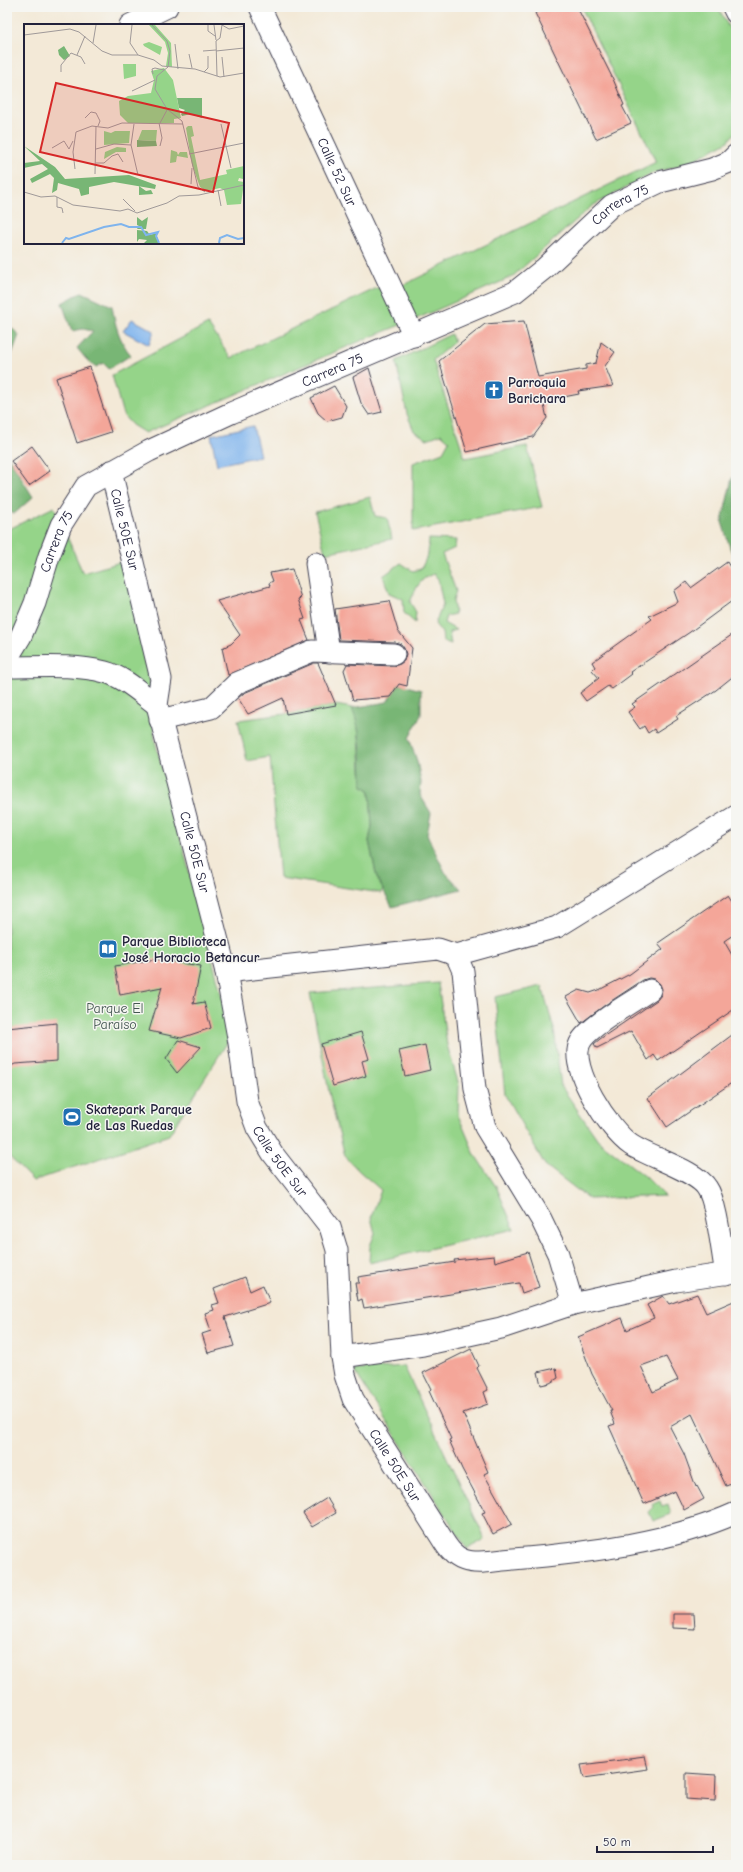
<svg xmlns="http://www.w3.org/2000/svg" width="743" height="1872" font-family="'Comic Neue',sans-serif">
	<style>
		.green { fill: #95d489; stroke: #5c7b62 }
		.forest { fill: #78b675; stroke: #4d6c58 }
		.water { fill: #7fb4ed; stroke: #506b94 }
		.building { fill: #f4a699; fill-rule: evenodd }
		.lines { fill: none; stroke-linecap: round; stroke-linejoin: round }
		.minor-casing { stroke: #414052; stroke-width: 23 }
		.minor { stroke: #fff; stroke-width: 21 }
		.labels { text-anchor: middle; dominant-baseline: central; stroke-width: 3; stroke-linejoin: round; paint-order: stroke }
		.street-label { font-size: 14px; fill: #22223b; stroke: #f6f6f2 }
		.poi-label { font-size: 14px; font-weight: bold; fill: #22223b; stroke: #f6f6f2; text-anchor: start }
		.park-label { font-size: 14px; fill: #445752; stroke: #f6f6f2 }
		.inset-river { fill: none; stroke: #7fb4ed; stroke-width: 2 }
		.inset-road { fill: none; stroke: #9f9999; stroke-width: 1 }
		.view { fill: #d62828; fill-opacity: 0.15; stroke: #d62828; stroke-width: 2 }
		.inset-edge { fill: none; stroke: #22223b; stroke-width: 2 }
	</style>
	<rect width="100%" height="100%" fill="#f6f6f2"/>
	<filter id="ink" filterUnits="userSpaceOnUse"><feTurbulence type="fractalNoise" baseFrequency=".025" numOctaves="2"/><feDisplacementMap in="SourceGraphic" scale="8" xChannelSelector="R" yChannelSelector="G"/><feConvolveMatrix kernelMatrix="1 2 1 2 8 2 1 2 1" color-interpolation-filters="sRGB"/></filter>
	<filter id="wash" filterUnits="userSpaceOnUse"><feTurbulence type="fractalNoise" baseFrequency=".012" numOctaves="4" result="noise"/><feDisplacementMap in="SourceGraphic" scale="16" xChannelSelector="R" yChannelSelector="G"/><feGaussianBlur stdDeviation="0.9" result="paint"/><feColorMatrix in="noise" values="0 0 0 0 0 0 0 0 0 0 0 0 0 0 0 0 0 1.4 0 .05"/><feComposite in="paint" operator="in"/></filter>
	<g filter="url(#wash)">
		<rect width="100%" height="100%" fill="#f3e9d7"/>
		<g class="green">
			<path d="M581 7H718L736 41V132L727 142 686 164 653 173 592 206 512 277 423 316 363 340 145 433 132 425 123 415 112 375 208 324 231 358 377 288 399 287 656 162Z"/>
			<path d="M451 334 454 342 433 360 465 458 527 446 542 507 413 531V463L443 452 449 441 441 434 427 439 414 431 407 414 396 361Z"/>
			<path d="M370 497 375 516 387 518 392 539 325 553 315 512Z"/>
			<path d="M54 507 83 573 124 561 149 674 155 741 232 1035 169 1135 33 1181 7 1154V530Z"/>
			<path d="M429 539 456 540 455 548 442 554 456 591 453 601 455 614 446 616 444 623 456 630 449 632 451 644 443 641 442 633 435 624 443 604 438 579 434 574C419 578 416 589 410 602L416 612 415 623 404 613 403 599 389 593 383 576 401 563 413 571 421 569 428 554Z"/>
			<path d="M336 705 352 708 358 723 362 785 370 791 372 826 369 841 377 878 383 889 381 893 280 878 270 757 247 761 238 720 286 714Z"/>
			<path d="M438 983 447 1045 459 1085 458 1115 475 1155 497 1188 514 1229 369 1263 370 1246 375 1233 371 1218 381 1190 359 1171 345 1156 330 1097 310 993Z"/>
			<path d="M542 986 554 1029 561 1086 598 1140 646 1177 665 1196 589 1199 545 1165 505 1095 495 997Z"/>
			<path d="M404 1366 485 1539 467 1549 354 1370Z"/>
			<path d="M660 1501 662 1506 668 1504 671 1514 653 1521 649 1512 654 1507 653 1504Z"/>
		</g>
		<g class="forest">
			<path d="M82 292 112 306C115 324 119 341 131 355L109 369 103 363 96 367 86 359 77 348 93 331 83 329 72 331 62 303Z"/>
			<path d="M7 323 19 335 7 367Z"/>
			<path d="M7 455 33 497 14 514 7 510Z"/>
			<path d="M736 477V559L731 551 722 522 732 478Z"/>
			<path d="M399 684 421 690V715L409 738 417 761 421 782 420 795 431 813 427 835 445 872 461 889 392 907 377 878 369 841 372 826 370 791 362 785C361 758 362 733 352 708L387 702Z"/>
		</g>
		<g class="water">
			<path d="M132 319 154 331 149 345 123 331Z"/>
			<path d="M253 426 260 456 217 465 211 435Z"/>
		</g>
		<g id="blocks">
			<g class="building">
				<path d="M538 7H577L613 79 624 105 622 106 631 123 596 139 535 13 540 11Z"/>
				<path d="M524 321 538 377 586 369V365L596 363 601 342 615 352 605 366 613 386 578 391 579 394 543 401 547 418 533 437 467 452 439 361 485 324Z"/>
				<path d="M90 367 111 432 77 443 56 378Z"/>
				<path d="M369 368 382 412 369 415 361 403 353 377Z"/>
				<path d="M334 386 346 406 342 417 327 421 318 413 311 398Z"/>
				<path d="M32 446 50 471 29 486 11 461Z"/>
				<path d="M727 562 730 567 736 562V598L690 632 630 672 632 674 612 689 608 686 586 701 580 693 599 678 592 670 595 667 592 662 652 619 649 616 678 602 674 591 686 582 691 588Z"/>
				<path d="M292 569 301 598 298 599 305 619 301 620 309 640 228 675 222 648 231 644 240 635 217 601 270 586 269 583 273 581 270 573Z"/>
				<path d="M389 601 398 631 412 648 407 686 399 684 390 697 353 700 344 670 347 664 394 666 400 664 404 661 406 654 404 648 401 644 395 642 339 640 335 609Z"/>
				<path d="M736 632V674L716 690 676 716 678 719 656 733 654 729 648 733 644 726 640 729 628 712 635 707 632 704Z"/>
				<path d="M314 663H318L336 705 286 714 283 698 248 714 238 698 244 693Z"/>
				<path d="M728 895 736 907V933L724 941 736 962V1008L658 1061 654 1055 648 1060 631 1031 597 1048 594 1044 600 1039 657 1000 661 995 662 989 660 984 655 979 649 978 643 980 605 1005 581 1023 566 997 579 990 590 993 599 990 630 974 663 949 658 943Z"/>
				<path d="M156 959 201 966 193 1004 204 1002 211 1028 181 1038 149 1031 162 987 120 995 115 966Z"/>
				<path d="M57 1023V1061L15 1064 7 1068V1028Z"/>
				<path d="M361 1032 369 1059 362 1061 366 1076 333 1086 321 1044Z"/>
				<path d="M736 1032V1080L667 1127 648 1098Z"/>
				<path d="M178 1040 201 1047 177 1073 166 1059Z"/>
				<path d="M425 1045 430 1070 405 1076 399 1051Z"/>
				<path d="M528 1252 539 1287 522 1293 519 1283 364 1308 362 1299 358 1301 355 1283H359L358 1277 455 1262 454 1260 494 1256 495 1262Z"/>
				<path d="M245 1277 250 1291 263 1285 270 1303 225 1317 234 1346 208 1353 202 1334 211 1331 205 1313 214 1310 212 1305 219 1303 214 1289Z"/>
				<path d="M697 1294 706 1313 736 1300V1482L726 1486 692 1414 670 1427 684 1454 696 1487 697 1486 704 1499 684 1510 675 1491 644 1504 609 1426 615 1424 610 1411H612L592 1374 578 1337 622 1318 627 1330 654 1318 647 1305 663 1296 669 1304ZM666 1357 678 1380 653 1392 641 1366Z"/>
				<path d="M471 1349 479 1366 477 1368 488 1390 484 1392 488 1404 463 1413 488 1472 484 1474 512 1524 493 1534 482 1513 485 1512 462 1469 449 1440 451 1439 429 1391 431 1389 423 1373Z"/>
				<path d="M556 1368 558 1378 550 1383 541 1385 538 1372Z"/>
				<path d="M327 1498 336 1513 312 1527 303 1513Z"/>
				<path d="M673 1614H694L695 1629 673 1628Z"/>
				<path d="M645 1757 648 1769 584 1778 581 1765Z"/>
				<path d="M686 1773 716 1775 715 1801 686 1799Z"/>
			</g>
		</g>
	</g>
	<g filter="url(#ink)">
		<use href="#blocks" fill-opacity="0" stroke="#414052" stroke-width="1"/>
		<g class="lines">
			<defs>
				<g id="minor">
					<path id="s1" d="M260 7 414 336"/>
					<path d="M733 7 736 13"/>
					<path d="M130 25 167 7"/>
					<path id="s2" d="M111 471 161 679 157 705 226 972 239 1043 247 1101 257 1128 273 1154 330 1227 337 1250 342 1357 345 1375 353 1399 441 1537C447 1547 453 1556 464 1560 477 1565 500 1560 513 1559 586 1553 669 1543 736 1513"/>
					<path d="M316 563 329 652"/>
					<path id="s3" d="M7 659 21 636 35 603 49 556 61 525 86 486 149 451 231 413 515 292 545 268 612 205 660 182 712 169 729 162 736 155"/>
					<path d="M7 667C39 667 74 664 105 672 124 677 142 694 157 705"/>
					<path d="M160 720 211 708 237 683 312 651 394 654"/>
					<path d="M456 955 557 927 736 816"/>
					<path d="M226 972 438 949 456 955 463 971 475 1089 485 1127 541 1219 558 1254 573 1304"/>
					<path d="M650 990C634 1001 587 1027 580 1043 568 1068 610 1131 631 1145 649 1157 697 1171 707 1188 717 1202 722 1254 726 1274"/>
					<path d="M342 1357 423 1345 501 1328 573 1304 676 1281 736 1272"/>
				</g>
			</defs>
			<use href="#minor" class="minor-casing"/>
			<use href="#minor" class="minor"/>
		</g>
	</g>
	<defs>
		<symbol id="church-square" viewBox="-11 -11 22 22"><rect x="-9" y="-9" width="18" height="18" rx="4" fill="#1f6fb2" stroke="#f6f6f2"/><path d="M-1.2-6h2.4v3.5h3.3v2.4h-3.3V6h-2.4V-.1h-3.3v-2.4h3.3Z" fill="#fff"/></symbol>
		<symbol id="library-square" viewBox="-11 -11 22 22"><rect x="-9" y="-9" width="18" height="18" rx="4" fill="#1f6fb2" stroke="#f6f6f2"/><path d="M-6-4Q-3-5.5-.7-3.5V5Q-3 3-6 4ZM6-4Q3-5.5 .7-3.5V5Q3 3 6 4Z" fill="#fff"/></symbol>
		<symbol id="stadium-square" viewBox="-11 -11 22 22"><rect x="-9" y="-9" width="18" height="18" rx="4" fill="#1f6fb2" stroke="#f6f6f2"/><path d="M0-5a6.5 5 0 1 0 0 10a6.5 5 0 1 0 0-10ZM-3.5-1.8h7v3.6h-7Z" fill="#fff"/></symbol>
	</defs>
	<g fill-rule="evenodd">
		<use href="#church-square" x="483" y="379" width="22" height="22"/>
		<use href="#library-square" x="97" y="938" width="22" height="22"/>
		<use href="#stadium-square" x="61" y="1106" width="22" height="22"/>
	</g>
	<g class="labels">
		<g class="street-label">
			<text stroke="none"><textPath href="#s1" startOffset="182">Calle 52 Sur</textPath></text>
			<text stroke="none"><textPath href="#s3" startOffset="800">Carrera 75</textPath></text>
			<text stroke="none"><textPath href="#s3" startOffset="464">Carrera 75</textPath></text>
			<text stroke="none"><textPath href="#s2" startOffset="60">Calle 50E Sur</textPath></text>
			<text stroke="none"><textPath href="#s3" startOffset="128">Carrera 75</textPath></text>
			<text stroke="none"><textPath href="#s2" startOffset="392">Calle 50E Sur</textPath></text>
			<text stroke="none"><textPath href="#s2" startOffset="716">Calle 50E Sur</textPath></text>
			<text stroke="none"><textPath href="#s2" startOffset="1052">Calle 50E Sur</textPath></text>
		</g>
		<g class="poi-label">
			<text x="508" y="382">Parroquia<tspan x="508" dy="16">Barichara</tspan></text>
			<text x="122" y="941">Parque Biblioteca<tspan x="122" dy="16">José Horacio Betancur</tspan></text>
			<text x="86" y="1109">Skatepark Parque<tspan x="86" dy="16">de Las Ruedas</tspan></text>
		</g>
		<g class="park-label">
			<text x="115" y="1008">Parque El<tspan x="115" dy="16">Paraíso</tspan></text>
		</g>
	</g>
	<g transform="translate(24 24)">
		<rect width="220" height="220" fill="#f3e9d7"/>
		<path d="M125 1H131L147 19 148 43 142 42 144 29 141 18ZM125 18 138 23 136 31 120 22 119 20ZM99 40H112V52L100 55ZM140 44 149 56 157 94 150 95V99H104L96 91 95 77 104 72 127 69 130 56 127 47ZM164 102H168L170 112 167 113 176 156 203 150 202 146 220 142 219 155 215 154 214 157 220 158 217 180 203 181 200 166 196 164 182 167 176 163 168 141 162 104ZM118 106H133L132 117 114 116ZM80 107 87 109 91 107H106L105 119 80 121ZM93 123 102 124V128H92L80 135 81 128ZM147 126 153 128 154 131 156 128H163L164 134 153 132 152 138 146 139Z" fill="#95d489"/>
		<path d="M40 22 46 32 40 36 35 31 34 26ZM153 74H178V94L167 90 158 92 157 90 161 86 155 84ZM113 116 132 117 133 122 113 123ZM0 122 31 143 41 155 105 151 132 161 131 165 90 158 65 163V170L57 172 55 165 34 159 33 166 28 169 30 154 26 150 8 159 6 155 24 145 18 140 0 144V139L16 137ZM115 162 122 167 127 166 129 170 115 171ZM113 193 118 197 124 193 122 205H113L115 202 113 201ZM113 206 123 207 126 211 132 209 135 219H120L123 216 115 215 113 218Z" fill="#78b675"/>
		<path class="inset-river" d="M38 219 42 214 45 215 80 203 97 200 105 203H117L122 211 134 208 132 212 135 219M195 219 196 214 203 211 214 215 220 214"/>
		<path class="inset-road" d="M108 1 106 19 114 31M128 1 143 17 146 27 144 43 133 52 131 65 143 85 158 97 174 163 181 168M184 1V7L191 12M190 1 192 16M198 1 205 5 220 2M0 11 46 5 55 8 78 27 88 31H114L130 36 138 42 171 45 196 53 220 49M69 19 72 1M151 20 154 45M179 27 192 26M192 27 220 24M165 30 168 44M53 31 61 12M198 33 200 53M37 48V41L47 29 57 33 61 40M180 48 184 44V32M129 50 128 45 131 44 140 46M193 52 192 17 196 14 198 1M108 67 131 56M61 94 67 88 72 89 76 97 74 102M135 99 138 114 136 122M136 99 143 86M197 100 207 144M107 121 114 151M28 124 40 117 45 125 49 117M72 125 90 120 107 121 110 100M165 130 220 119M72 139H80L88 132 94 130 99 138M51 145 49 128 52 108 68 102 84 104 98 99 159 100M71 150 72 102M167 160 168 144M194 166 197 182M0 168 17 173 31 172 49 181 96 187 104 185 113 189 143 179 155 172 175 171 220 161M33 173V183L38 184 39 189M99 175 111 187"/>
		<path class="view" d="M32 59 205 99 189 168 16 128Z"/>
		<rect width="220" height="220" class="inset-edge"/>
	</g>
	<rect width="743" height="1872" fill="none" stroke="#f6f6f2" stroke-width="24"/>
	<path d="M597 1846v6h116v-6" fill="none" stroke="#22223b" stroke-width="2"/>
	<text x="603" y="1846" font-size="12" fill="#22223b" stroke="#f6f6f2" stroke-width="3" paint-order="stroke">50 m</text>
</svg>
